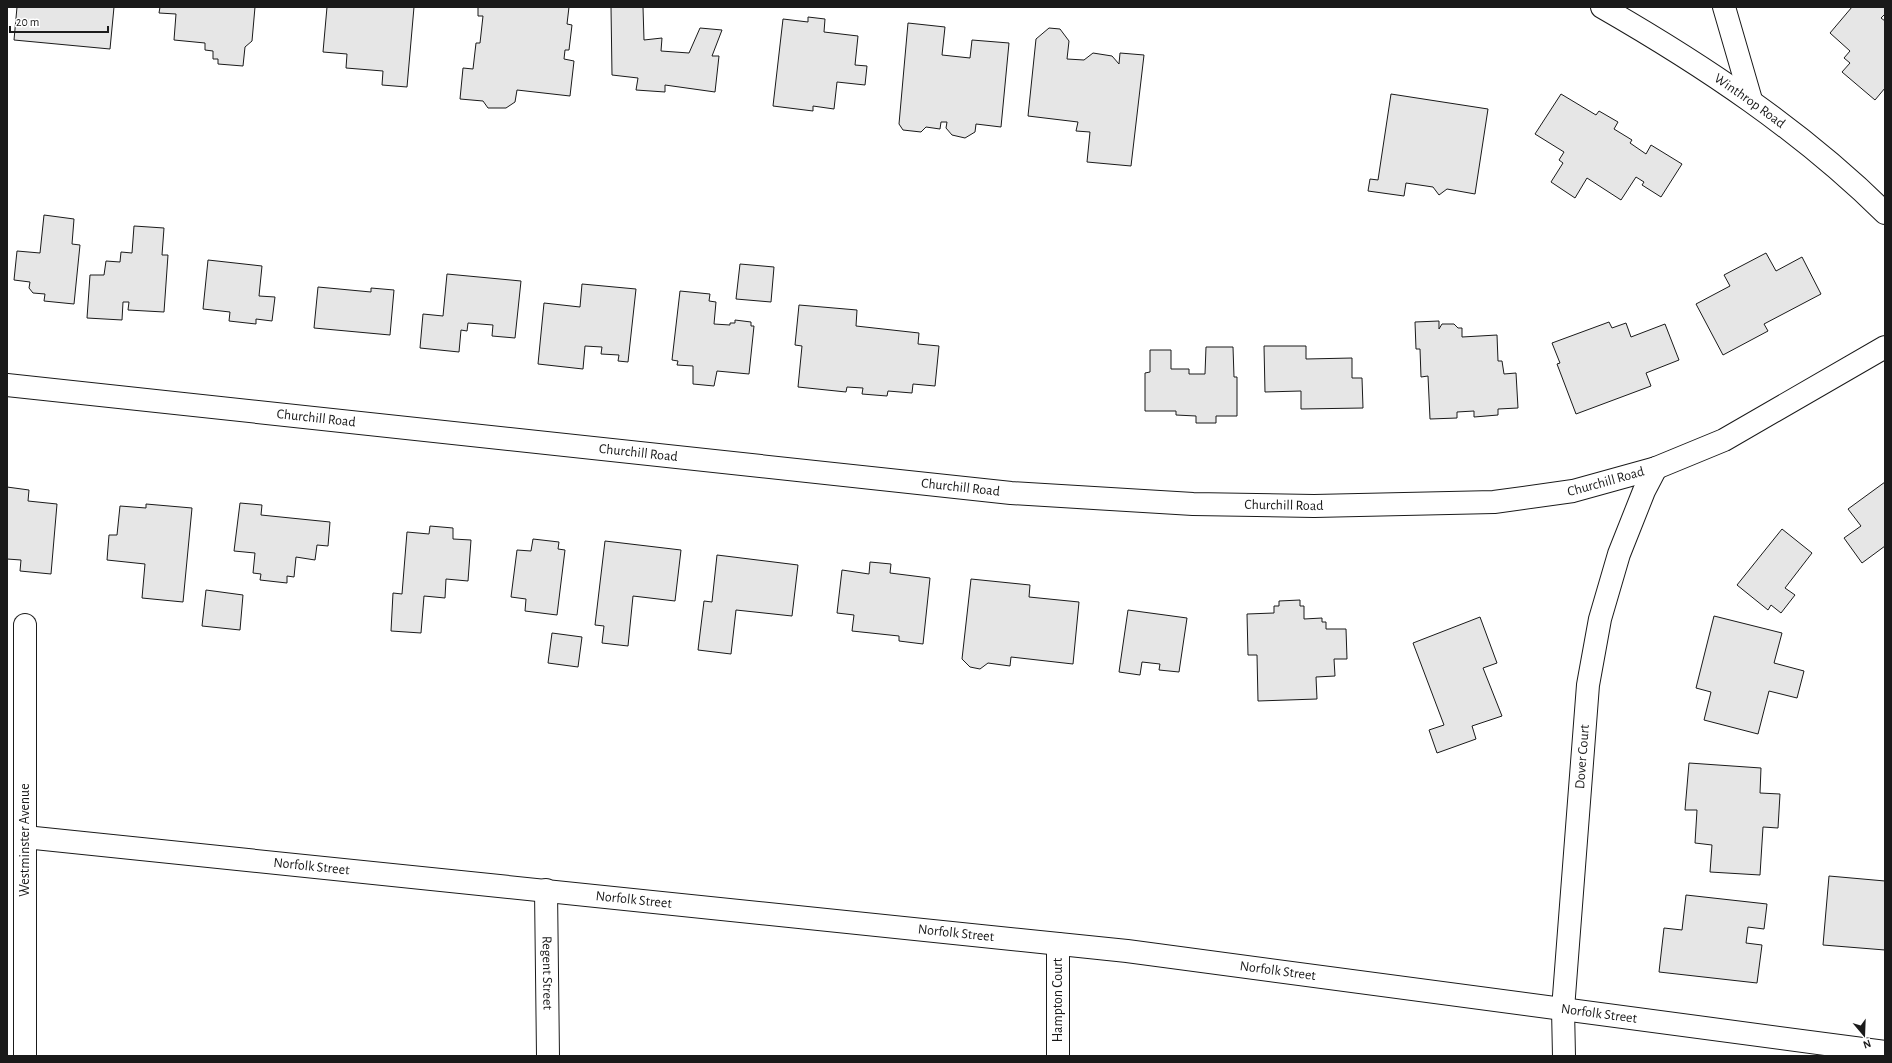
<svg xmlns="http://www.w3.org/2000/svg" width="1892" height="1063" font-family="'Alegreya Sans',sans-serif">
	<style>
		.building { fill: #e6e6e6; stroke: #1a1a1a }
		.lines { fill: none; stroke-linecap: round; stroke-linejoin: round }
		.minor-casing { stroke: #1a1a1a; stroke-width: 24 }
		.minor { stroke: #fff; stroke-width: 22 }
		.labels { text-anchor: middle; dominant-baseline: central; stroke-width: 3; stroke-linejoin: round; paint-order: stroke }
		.street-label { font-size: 14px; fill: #1a1a1a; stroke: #fff }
	</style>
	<rect width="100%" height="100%" fill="#fff"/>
	<g class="building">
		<path d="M17 7H114L110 49 14 40Z"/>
		<path d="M160 7H255L252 41 245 47 243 66 218 64V59H213V51L205 50V43L174 40 176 14 159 13Z"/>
		<path d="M327 7H414L407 87 382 85 383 71 346 68 347 54 323 52Z"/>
		<path d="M478 7H569L567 24 572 25 569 50H565L564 59 574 61 570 96 517 90 515 102 506 108H488L483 101 460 99 463 68 473 69 476 43H480L483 16H478Z"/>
		<path d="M611 7H643L644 40 662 38 661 51 689 53 700 28 722 30 712 56H719L715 92 665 85V92L636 90 638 78 612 75Z"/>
		<path d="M1852 7H1885V14L1881 18 1885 21V88L1875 100 1842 72 1850 63 1844 58 1850 51 1830 33Z"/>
		<path d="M808 17 825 19 824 32 858 36 855 65 867 66 865 85 837 82 834 109 813 106V111L773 106 783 19 808 22Z"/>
		<path d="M908 23 945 27 942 55 970 58 972 40 1009 43 1001 127 976 124 975 132 965 138 952 135 946 128 947 122H941L940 129 926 127 921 132 903 130 899 124Z"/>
		<path d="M1049 28 1060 29 1069 41 1067 59 1084 60 1093 53 1112 56 1119 64 1120 53 1144 55 1131 166 1087 162 1090 132 1076 131 1078 122 1028 116 1036 39Z"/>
		<path d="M1391 94 1488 109 1475 194 1447 189 1439 195 1433 187 1406 183 1404 196 1368 191 1370 179 1378 180Z"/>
		<path d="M1561 94 1596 115 1599 111 1618 122 1614 129 1632 140 1630 143 1646 154 1651 145 1682 164 1661 197 1642 185 1644 182 1636 177 1621 200 1587 178 1575 198 1551 182 1563 163 1559 160 1564 152 1535 134Z"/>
		<path d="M44 215 74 219 72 244 80 245 74 304 44 301 45 294 33 293 29 288 30 282 14 280 17 251 40 253Z"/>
		<path d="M134 226 164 228 162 255H168L164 312 128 310 129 302H123L122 320 87 318 90 275H104L106 261 120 262 121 252 132 253Z"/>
		<path d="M1766 253 1776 271 1802 257 1821 294 1764 324 1768 331 1723 355 1696 304 1730 286 1724 275Z"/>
		<path d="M208 260 262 266 259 296 275 297 272 321 256 319V324L229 321 230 312 203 309Z"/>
		<path d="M740 264 774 267 771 302 736 299Z"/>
		<path d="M447 274 521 281 515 338 492 336 493 325 468 323 467 331 461 330 459 352 420 348 423 314 443 316Z"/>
		<path d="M582 284 636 289 628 362 618 361 619 355 601 354 602 347 585 346 583 369 538 364 544 303 580 307Z"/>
		<path d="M318 287 371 292V288L394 290 390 335 314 328Z"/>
		<path d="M680 291 710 294 709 301 716 302 714 324 730 325V323H735V320L751 322V326H754L749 374 717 371 714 386 693 384V366L677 365 678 361 672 360Z"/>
		<path d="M799 305 857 310 856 326 919 333 918 344 939 346 935 386 913 384 912 393 888 391 887 396 862 394 863 388 847 387 846 392 798 387 802 346 795 345Z"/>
		<path d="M1439 321V329L1442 324H1454L1458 328H1462V337L1497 335 1498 361H1502L1504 374 1516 373 1518 408 1498 409V415L1474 417V411L1457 412V418L1430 419 1428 376 1421 377 1420 349H1416L1415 322Z"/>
		<path d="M1609 322 1612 328 1626 323 1631 337 1665 324 1679 360 1646 373 1651 386 1576 414 1557 364 1560 363 1552 343Z"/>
		<path d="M1264 346H1306V359L1352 358V378H1362L1363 408 1301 409V391L1265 392Z"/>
		<path d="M1206 347H1233L1234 377H1237V416H1216V423H1196V416L1176 415V411H1145V373L1150 372V350H1171V369H1189V374H1205Z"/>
		<path d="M1885 482V546L1862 563 1844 538 1861 526 1848 509Z"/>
		<path d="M7 487 29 490 28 501 57 504 51 574 20 571 21 560 7 559Z"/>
		<path d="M240 503 262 505 261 515 330 522 328 546 317 545 315 560 296 557 294 577 287 576V583L260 580 261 574 253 573 255 553 234 551Z"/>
		<path d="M146 504 192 508 183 602 142 598 145 564 107 560 109 535H117L120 506 146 508Z"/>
		<path d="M430 526 453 528V539L471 540 468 581 446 579 445 598 424 596 421 633 391 631 393 593 402 594 407 532 429 534Z"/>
		<path d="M1782 529 1812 553 1785 588 1795 595 1781 613 1771 605 1768 610 1737 585Z"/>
		<path d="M533 539 559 542 558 549 565 550 557 615 525 611 526 599 511 597 517 550 531 551Z"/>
		<path d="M605 541 681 550 675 601 633 596 628 646 602 643 604 626 595 625Z"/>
		<path d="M717 555 798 565 792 616 736 610 731 654 698 650 704 601 712 602Z"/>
		<path d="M870 562 891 564 890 573 930 578 923 644 899 641V636L852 631 854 615 837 613 842 570 869 574Z"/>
		<path d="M971 579 1030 585 1029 597 1079 602 1073 664 1011 657 1010 666 988 663 980 669 970 667 962 659Z"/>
		<path d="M206 590 243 595 240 630 202 626Z"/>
		<path d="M1300 600V606H1304V619L1322 618V622H1326V629H1346L1347 659H1334L1335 676 1316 677 1317 699 1258 701 1257 655H1248L1247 614 1274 613V606H1279V601Z"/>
		<path d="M1128 610 1187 618 1179 672 1159 670 1160 664 1142 662 1140 675 1119 672Z"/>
		<path d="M1714 616 1782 633 1774 663 1804 671 1797 698 1769 691 1758 734 1704 720 1711 692 1696 688Z"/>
		<path d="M1480 617 1497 663 1483 668 1502 716 1472 726 1476 739 1437 753 1429 730 1444 725 1413 643Z"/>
		<path d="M552 633 582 637 578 667 548 663Z"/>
		<path d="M1689 763 1761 768 1760 793 1780 794 1778 828 1763 827 1760 875 1710 872 1712 845 1695 843 1697 810H1685Z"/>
		<path d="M1829 876 1885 881V950L1823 945Z"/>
		<path d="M1686 895 1767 904 1764 929 1748 927 1746 943 1762 945 1757 983 1659 972 1664 928 1682 930Z"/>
	</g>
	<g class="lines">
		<defs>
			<g id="minor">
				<path id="s1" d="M1602 7C1703 65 1802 131 1885 213"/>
				<path d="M1724 7 1751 100"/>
				<path id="s2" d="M7 385 1011 493 1193 504 1314 506 1494 502 1573 491 1656 468 1724 440 1885 347"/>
				<path d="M25 625V1056"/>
				<path id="s3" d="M25 837 1127 951 1885 1052"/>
				<path id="s4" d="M546 890 548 1056"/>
				<path d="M1058 1056V944"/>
				<path id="s5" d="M1564 1056 1563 1009 1588 685 1600 619 1619 554 1644 491 1656 468"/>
			</g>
		</defs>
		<use href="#minor" class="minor-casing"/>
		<use href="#minor" class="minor"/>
	</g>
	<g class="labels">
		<g class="street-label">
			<text stroke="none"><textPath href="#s1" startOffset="175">Winthrop Road</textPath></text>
			<text stroke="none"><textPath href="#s2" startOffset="311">Churchill Road</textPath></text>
			<text stroke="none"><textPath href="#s2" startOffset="635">Churchill Road</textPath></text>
			<text stroke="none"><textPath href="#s2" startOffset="1607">Churchill Road</textPath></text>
			<text stroke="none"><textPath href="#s2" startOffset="959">Churchill Road</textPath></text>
			<text stroke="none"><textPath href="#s2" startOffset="1283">Churchill Road</textPath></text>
			<text stroke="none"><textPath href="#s5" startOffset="300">Dover Court</textPath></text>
			<text transform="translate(25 840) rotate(-90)">Westminster Avenue</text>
			<text stroke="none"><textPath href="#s3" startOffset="288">Norfolk Street</textPath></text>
			<text stroke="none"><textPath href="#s3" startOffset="612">Norfolk Street</textPath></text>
			<text stroke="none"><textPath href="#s3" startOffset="936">Norfolk Street</textPath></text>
			<text stroke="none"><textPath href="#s3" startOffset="1260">Norfolk Street</textPath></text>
			<text stroke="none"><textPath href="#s4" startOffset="83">Regent Street</textPath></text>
			<text transform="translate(1058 1000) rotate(-90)">Hampton Court</text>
			<text stroke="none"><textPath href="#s3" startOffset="1584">Norfolk Street</textPath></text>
		</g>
	</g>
	<rect width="1892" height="1063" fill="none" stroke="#1a1a1a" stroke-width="16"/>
	<g transform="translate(1864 1035) rotate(161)" stroke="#ffffff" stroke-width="3" paint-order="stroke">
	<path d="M0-3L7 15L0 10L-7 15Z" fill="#1a1a1a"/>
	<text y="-6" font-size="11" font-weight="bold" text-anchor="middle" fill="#1a1a1a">N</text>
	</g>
	<path d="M10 26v6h98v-6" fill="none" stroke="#1a1a1a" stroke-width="2"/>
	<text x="16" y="26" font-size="12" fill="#1a1a1a" stroke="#ffffff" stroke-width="3" paint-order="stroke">20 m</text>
</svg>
